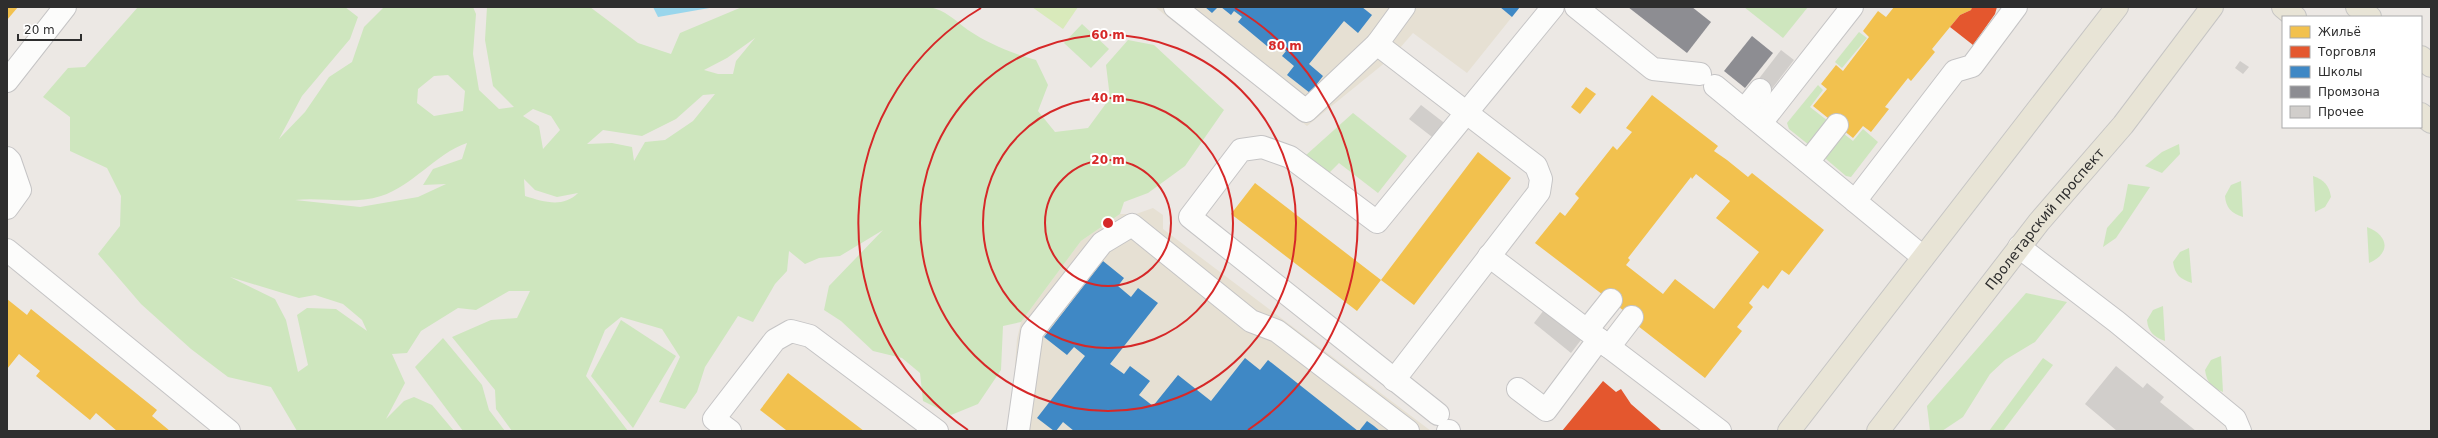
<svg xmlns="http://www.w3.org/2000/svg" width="2438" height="438" font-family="'DejaVu Sans',sans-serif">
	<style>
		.education { fill: #e6e0d3 }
		.green { fill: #cee6be; fill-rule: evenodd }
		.pitch { fill: #d9eabb }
		.water { fill: #99d6ec }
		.homes { fill: #f2c14e; fill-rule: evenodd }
		.shops { fill: #e4572e }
		.schools { fill: #3f88c5 }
		.industry { fill: #8d8d92 }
		.building { fill: #d1cecb }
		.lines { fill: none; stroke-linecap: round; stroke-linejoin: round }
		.minor-casing { stroke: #c5c4c5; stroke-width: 24 }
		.major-casing { stroke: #c6c5c4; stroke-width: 24 }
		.minor { stroke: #fcfcfb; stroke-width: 22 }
		.major { stroke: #e8e4d6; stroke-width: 22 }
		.ring { fill: none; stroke: #d62828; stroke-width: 2 }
		.labels { text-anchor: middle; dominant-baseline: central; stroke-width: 4; stroke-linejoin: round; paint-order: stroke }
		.street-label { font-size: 14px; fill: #2e2e2e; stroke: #fff }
		.centre { fill: #d62828; stroke: #fff; stroke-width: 2 }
		.ring-label { font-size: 12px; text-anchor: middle; font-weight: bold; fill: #d62828; stroke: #fff; stroke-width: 4; stroke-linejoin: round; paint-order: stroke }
	</style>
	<rect width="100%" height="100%" fill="#ece8e4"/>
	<g class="education">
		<path d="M1155 7H1520L1467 73 1413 33 1392 57 1307 126Z"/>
		<path d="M1153 208 1163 215V229L1431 431H1010L1017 339 1021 322 1081 241 1120 214H1136Z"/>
	</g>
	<g class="green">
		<path d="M138 7H345L358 17 350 39 302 96 279 139 305 112 329 77 352 62 364 27 384 7H473L476 14 473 54 479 90 499 109 514 107 493 86 485 40 487 7H590L638 43 671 54 680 33 742 7H929C946 10 954 20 968 30 989 44 1011 53 1036 60L1048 85 1038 111 1055 132 1088 128 1110 98 1106 65 1128 40 1154 45 1224 110 1185 166 1148 193 1124 202 1120 214 1081 241 1021 322 1003 326 1001 370 978 404 951 415 923 401 920 373 902 358 873 351 841 321 824 310 829 286 883 230 840 256 819 258 805 264 789 251 787 271 775 284 753 322 738 316 705 367 697 392 685 409 659 402 680 357 662 329 621 317 605 330 586 376 628 431H512L496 409 495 390 452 337 491 320 517 318 530 291H509L476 310 458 308 421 331 407 353 392 354 405 383 386 419 404 401 414 397 432 405 454 431H297L271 387 228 377 191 349 141 304 98 254 120 226 121 196 107 168 70 151V117L43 97 68 68 85 67ZM755 38 736 61 733 74H718L704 70 727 58ZM448 75 465 91 463 111 434 116 417 103 418 89 434 76ZM715 94 693 121 665 140 645 142 634 161 632 147 612 143 587 144 603 130 642 136 676 119 703 95ZM533 109 551 116 560 130 543 149 539 126 523 116ZM467 143 462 159 433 169 423 185 446 184 418 197 360 207 295 200C323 197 353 205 381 196 413 186 435 154 467 143ZM524 179 535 190 557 197 578 193C563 208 544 202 525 196ZM230 277 299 298 315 295 343 304 362 320 367 331 336 309 307 308 297 315 308 365 298 372 286 320 275 299Z"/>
		<path d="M1744 7H1808L1783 38Z"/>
		<path d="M1082 24 1109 49 1091 68 1064 43Z"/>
		<path d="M1859 32 1867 38 1842 68 1835 62Z"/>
		<path d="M1818 85 1823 90 1810 107 1833 125 1814 149 1789 129 1787 123Z"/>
		<path d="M1353 113 1407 156 1378 193 1339 163 1328 174 1305 156Z"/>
		<path d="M1863 129 1878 142 1851 177 1846 176 1826 159V148L1839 130 1853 141Z"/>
		<path d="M2179 144 2180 154 2162 173 2145 166 2162 152Z"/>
		<path d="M2313 176C2324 180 2329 185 2331 197L2325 207 2315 212Z"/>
		<path d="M2241 181 2243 217C2231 213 2226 208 2225 196L2231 185Z"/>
		<path d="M2128 184 2150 187 2116 238 2103 247 2107 228 2123 210Z"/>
		<path d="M2367 227C2388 235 2392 253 2369 263Z"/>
		<path d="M2189 248 2192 283C2180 279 2175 275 2173 262L2180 252Z"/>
		<path d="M2026 293 2067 302 2035 342 2005 360 1990 374 1963 417 1942 431H1930L1927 406Z"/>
		<path d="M2163 306 2165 341C2154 337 2148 332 2147 320L2153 310Z"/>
		<path d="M621 320 676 356 633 428 591 376Z"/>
		<path d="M443 338 482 385 489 410 505 431H463L415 367Z"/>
		<path d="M2221 356 2223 392C2211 387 2207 383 2205 370L2211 360Z"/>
		<path d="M2043 358 2053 365 2003 431H1989Z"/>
	</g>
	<path class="pitch" d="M1032 7H1078L1063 29Z"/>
	<path class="water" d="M653 7H715L658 17Z"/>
	<g class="homes">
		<path d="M7 7H18L7 20Z"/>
		<path d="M1894 7H1972L1971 10 1960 15 1950 27 1932 49 1935 52 1911 81 1908 78 1885 107 1889 109 1871 132 1863 126 1853 138 1813 106 1827 89 1821 84 1836 65 1843 71 1869 37 1863 31 1878 11 1886 17Z"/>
		<path d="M1586 87 1596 94 1580 114 1571 107Z"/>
		<path d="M1652 95 1718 146 1714 151 1727 160 1748 177 1752 173 1824 230 1789 275 1782 270 1768 289 1763 285 1749 303 1753 307 1737 327 1742 331 1705 378 1638 326 1632 317 1535 243 1560 212 1565 216 1579 198 1575 194 1613 146 1617 150 1632 132 1626 128ZM1696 174 1730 201 1716 218 1759 252 1714 309 1675 279 1663 294 1626 265 1630 260 1628 258 1691 177 1692 179Z"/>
		<path d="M1478 152 1511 178 1414 305 1381 280 1357 311 1231 214 1255 183 1381 280Z"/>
		<path d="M7 299 27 315 31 309 157 410 152 416 170 431H117L96 413 90 420 36 376 40 371 19 354 7 369Z"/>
		<path d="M788 373 814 393 864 431 786 430 760 410Z"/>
	</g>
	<g class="shops">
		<path d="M1972 7H1997L1995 14 1973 45 1950 27 1960 15 1971 10Z"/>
		<path d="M1603 381 1616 392 1621 389 1631 404 1662 431H1562Z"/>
	</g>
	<g class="schools">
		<path d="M1205 7H1218L1212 13Z"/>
		<path d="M1221 7H1362L1372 15 1358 33 1344 21 1309 64 1323 76 1310 93 1287 75 1294 66 1282 56 1286 51 1279 46 1274 52 1238 22 1242 17 1234 11 1231 15Z"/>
		<path d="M1500 7H1520L1512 17Z"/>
		<path d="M1103 261 1124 278 1118 286 1131 297 1138 288 1158 303 1110 364 1124 374 1130 366 1150 381 1139 395 1153 406 1178 375 1211 401 1245 358 1260 370 1268 360 1358 431H1074L1063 422 1056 431H1054L1037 418 1085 356 1074 347 1067 355 1044 337Z"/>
		<path d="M1367 421 1374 426 1380 431H1359Z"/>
	</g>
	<g class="industry">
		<path d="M1628 7H1692L1711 22 1687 53Z"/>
		<path d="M1752 36 1773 53 1745 88 1724 71Z"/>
	</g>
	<g class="building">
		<path d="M1781 50 1794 60 1767 95 1754 85Z"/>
		<path d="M2240 61 2249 67 2243 74 2235 68Z"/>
		<path d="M1421 105 1447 125 1436 140 1409 119Z"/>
		<path d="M1544 310 1581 340 1571 353 1534 323Z"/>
		<path d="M2116 366 2143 388 2147 383 2164 397 2160 402 2196 431H2117L2085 404Z"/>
	</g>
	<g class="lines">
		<defs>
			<g id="minor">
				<path d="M1175 7 1306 111 1377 44 1404 7"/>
				<path d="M1576 7 1653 69 1700 74"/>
				<path d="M1377 44 1536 166 1541 179 1539 192 1394 380"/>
				<path d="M7 81 65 7"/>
				<path d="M1715 86 1923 257"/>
				<path d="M1744 110 1760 90"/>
				<path d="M1761 123 1852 7"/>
				<path d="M7 158 10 161 20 190 7 208"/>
				<path d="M1808 162 1837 125"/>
				<path d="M1855 201 1955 71 1972 66 2016 7"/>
				<path d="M2019 247 2117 322 2235 419 2240 431"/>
				<path d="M7 250 229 431"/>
				<path d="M1489 256 1720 431"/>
				<path d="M1587 330 1611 300"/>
				<path d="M1609 347 1632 317"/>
				<path d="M1518 389 1546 410 1599 339"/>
				<path d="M1438 414 1190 217 1241 150 1262 147 1290 157 1377 222 1553 7"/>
				<path d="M730 431 714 419 775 340 791 331 810 336 937 431"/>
				<path d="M1018 431 1032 332 1102 243 1132 225 1251 321 1277 331 1408 431"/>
				<path d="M1448 431H1449"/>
			</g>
			<g id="major">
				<path d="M2283 7 2295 17"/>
				<path d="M2357 7 2370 17"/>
				<path d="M2421 57 2431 66"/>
				<path d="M2421 114 2431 122"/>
				<path d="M1789 431 2117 7"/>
				<path id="s1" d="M1878 431 2039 222 2123 125 2212 7"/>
			</g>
		</defs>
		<use href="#minor" class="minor-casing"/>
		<use href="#major" class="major-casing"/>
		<use href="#minor" class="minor"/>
		<use href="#major" class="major"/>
	</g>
	<g class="ring">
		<circle cx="1108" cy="223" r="63"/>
		<circle cx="1108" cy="223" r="125"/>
		<circle cx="1108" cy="223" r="188"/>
		<path d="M968 430A250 250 0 0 1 981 8M1235 8A250 250 0 0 1 1248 430"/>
	</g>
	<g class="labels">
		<g class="street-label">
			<text stroke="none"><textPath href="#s1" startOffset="270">Пролетарский проспект</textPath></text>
		</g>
	</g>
	<circle cx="1108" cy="223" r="6" class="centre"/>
	<g class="ring-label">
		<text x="1108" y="39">60 m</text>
		<text x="1285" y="50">80 m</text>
		<text x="1108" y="102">40 m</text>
		<text x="1108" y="164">20 m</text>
	</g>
	<rect width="2438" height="438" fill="none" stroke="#2e2e2e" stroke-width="16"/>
	<rect x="2282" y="16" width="140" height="112" fill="#ffffff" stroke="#ababab"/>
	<rect x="2290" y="26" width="20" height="12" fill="#f2c14e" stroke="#ababab"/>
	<text x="2318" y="36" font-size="12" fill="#2e2e2e">Жильё</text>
	<rect x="2290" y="46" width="20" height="12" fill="#e4572e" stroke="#ababab"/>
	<text x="2318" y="56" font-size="12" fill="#2e2e2e">Торговля</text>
	<rect x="2290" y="66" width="20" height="12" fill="#3f88c5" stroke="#ababab"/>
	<text x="2318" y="76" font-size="12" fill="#2e2e2e">Школы</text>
	<rect x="2290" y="86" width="20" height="12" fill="#8d8d92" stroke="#ababab"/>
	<text x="2318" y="96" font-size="12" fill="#2e2e2e">Промзона</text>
	<rect x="2290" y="106" width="20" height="12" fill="#d1cecb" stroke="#ababab"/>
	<text x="2318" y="116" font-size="12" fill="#2e2e2e">Прочее</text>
	<path d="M18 34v6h63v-6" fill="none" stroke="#2e2e2e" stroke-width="2"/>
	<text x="24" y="34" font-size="12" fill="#2e2e2e" stroke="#ffffff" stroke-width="3" paint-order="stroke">20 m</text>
</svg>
